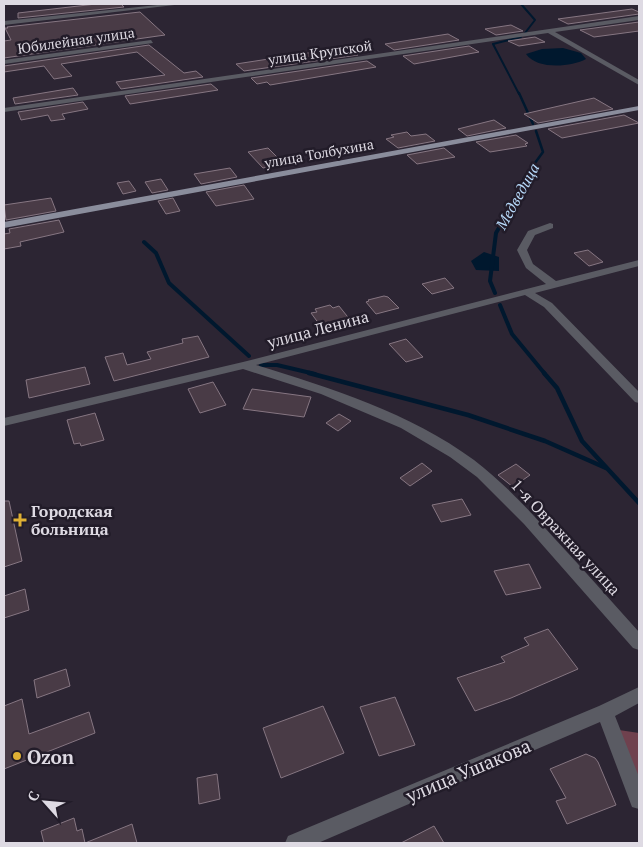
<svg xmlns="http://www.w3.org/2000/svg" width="643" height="847" font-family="'PT Serif',serif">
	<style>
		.green { fill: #6f414e }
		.water { fill: #00182e }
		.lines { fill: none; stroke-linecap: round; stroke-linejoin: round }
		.stream-far3 { stroke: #00182e; stroke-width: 2 }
		.stream-far2 { stroke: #00182e; stroke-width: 2.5 }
		.stream-far1 { stroke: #00182e; stroke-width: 4 }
		.stream { stroke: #00182e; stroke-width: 4.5 }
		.building { fill: #493b46; stroke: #867682 }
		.minor { fill: #5a5b63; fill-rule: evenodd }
		.major { fill: #8a8d9c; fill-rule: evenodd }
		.poi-dot { fill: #dfb034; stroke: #221c29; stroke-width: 2 }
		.labels { text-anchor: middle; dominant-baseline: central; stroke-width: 5; stroke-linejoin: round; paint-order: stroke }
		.far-street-label { font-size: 14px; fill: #dedae3; stroke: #221c29 }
		.far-water-label { font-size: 15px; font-style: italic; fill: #b8dafb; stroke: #221c29 }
		.street-label { font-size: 16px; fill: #dedae3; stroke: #221c29 }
		.poi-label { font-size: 16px; font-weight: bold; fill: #dedae3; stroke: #221c29; text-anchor: start }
		.near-poi-label { font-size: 19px; font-weight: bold; fill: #dedae3; stroke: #221c29; text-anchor: start }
		.near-street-label { font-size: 19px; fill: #dedae3; stroke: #221c29 }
	</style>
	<rect width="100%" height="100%" fill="#2c2533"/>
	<path class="green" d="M619 730 639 733V780Z"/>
	<g class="water">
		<path d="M563 48 581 53 586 59C571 67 537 70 526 54L542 49Z"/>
		<path d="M484 252 499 257V271L476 270 471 261Z"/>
	</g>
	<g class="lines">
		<g class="stream-far3">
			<path d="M521 4 535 20 525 33"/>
			<path d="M519 94 493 44 521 37"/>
		</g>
		<g class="stream-far2">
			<path d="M519 93 533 124"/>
			<path d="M506 216 518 196 524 178 543 152 536 131"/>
		</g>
		<g class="stream-far1">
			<path d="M144 242 156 253 169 283 249 356"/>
			<path d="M495 293 490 281 496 233 507 214"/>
			<path d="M500 305 512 334 545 374"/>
			<path d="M261 365H277L315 374"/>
		</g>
		<g class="stream">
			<path d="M309 373 468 415 545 441 606 468"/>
			<path d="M544 373 557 388 582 441 639 503"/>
		</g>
	</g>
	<g class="building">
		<path d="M96 4H121L124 7 18 18V13Z"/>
		<path d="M632 9 639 12V14L568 24 558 19Z"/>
		<path d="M140 12 165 35 4 58V41L11 40 5 28H8L7 27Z"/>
		<path d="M639 22V31L594 37 580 30Z"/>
		<path d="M511 25 523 31 496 35 485 29Z"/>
		<path d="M448 34 459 40 394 50 385 44Z"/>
		<path d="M535 37 545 42 519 46 508 41Z"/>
		<path d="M149 45 184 73 196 71 203 77 121 89 116 82 165 75 137 52 61 64 72 76 54 79 44 66 4 72V66Z"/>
		<path d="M469 46 479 52 414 64 403 56Z"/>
		<path d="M347 47 358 55 244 71 236 64Z"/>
		<path d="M367 61 376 67 270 85 267 82 257 84 251 78Z"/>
		<path d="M211 84 218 90 130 104 125 96Z"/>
		<path d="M73 88 78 95 15 104 13 98Z"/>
		<path d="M594 98 613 109 538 123 524 114Z"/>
		<path d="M83 102 88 109 62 114 65 119 51 121 48 115 21 120 18 112Z"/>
		<path d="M624 115 639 123 562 138 548 129Z"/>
		<path d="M494 120 506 128 467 136 458 129Z"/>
		<path d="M407 132 411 136 426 134 435 141 398 148 386 139 394 137 391 135Z"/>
		<path d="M516 135 528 143 525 144 527 146 490 152 476 142Z"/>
		<path d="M268 148 276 156 283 164 263 168 248 152Z"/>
		<path d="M444 148 455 157 417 164 407 155Z"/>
		<path d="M230 168 237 177 201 184 194 174Z"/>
		<path d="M161 179 168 190 152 193 145 182Z"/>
		<path d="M129 181 136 191 123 194 117 183Z"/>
		<path d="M244 185 254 199 216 206 206 192Z"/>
		<path d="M51 198 56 211 6 220 4 205Z"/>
		<path d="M173 198 180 211 166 214 158 201Z"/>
		<path d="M59 220 64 232 20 242 21 246 4 249V234L10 233 9 229Z"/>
		<path d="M588 250 603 262 589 266 574 253Z"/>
		<path d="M445 278 454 288 432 294 422 284Z"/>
		<path d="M384 296 388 297 399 308 376 314 366 302 369 301 368 300Z"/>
		<path d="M330 305 333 308 339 306 351 321 322 328 311 313 317 312 315 309Z"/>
		<path d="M198 336 209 357 114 381 105 357 123 353 127 365 151 359 147 352 183 343 182 339Z"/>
		<path d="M406 339 423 357 406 362 389 344Z"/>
		<path d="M85 367 90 384 29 398 26 380Z"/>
		<path d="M213 382 226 405 200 413 188 389Z"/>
		<path d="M252 389 311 397 304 417 243 409Z"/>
		<path d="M95 413 104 440 81 446 80 443 74 444 67 420Z"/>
		<path d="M339 414 351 421 338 431 326 423Z"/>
		<path d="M422 463 432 471 410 486 400 478Z"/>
		<path d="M516 464 530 475 513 487 498 475Z"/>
		<path d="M462 499 471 515 441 522 432 505Z"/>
		<path d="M4 501H9L22 561 4 567Z"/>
		<path d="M529 564 541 588 506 595 494 571Z"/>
		<path d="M25 589 29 610 4 618V596Z"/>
		<path d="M548 629 578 669 511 698 475 711 457 678 505 662 501 657 529 645 524 638Z"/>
		<path d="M66 669 70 686 37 698 34 680Z"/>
		<path d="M395 697 415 745 379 756 360 707Z"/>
		<path d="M22 699 29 734 89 712 95 733 4 769V706Z"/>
		<path d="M323 706 344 753 281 778 263 728Z"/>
		<path d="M586 754 595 758 598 762 616 805 567 824 556 801 566 798 550 769Z"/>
		<path d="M217 774 220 799 199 804 197 778Z"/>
		<path d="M74 818 77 831 82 829 85 843 132 824 137 843H44L41 831Z"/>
		<path d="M434 826 444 843H401Z"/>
	</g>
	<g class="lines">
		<g class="minor">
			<path d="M167 4H183L4 25V21Z"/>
			<path d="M639 16V20L555 32 639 80V85L548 33 4 112V108Z"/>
			<path d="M151 40 153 43 4 64V60Z"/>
			<path d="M550 223 553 224V228L535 235 527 250 533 264 556 281 639 260V266L535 293 552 303 639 392V403L635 402 544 307 525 295 256 365C331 388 410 413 474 460 504 483 530 511 555 539 584 570 611 601 639 632V650L633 648 524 524 477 477 450 457 401 428 321 394 243 369 4 426V418L243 362 546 284 526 268 517 250 528 231Z"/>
			<path d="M639 687V703L615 716 639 777V809L632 807 600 722 318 843H285L288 836 599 706Z"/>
		</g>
		<path class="major" d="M639 106V110L4 228V222Z"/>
	</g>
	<g class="poi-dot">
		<path d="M17.5 512.5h5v5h5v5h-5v5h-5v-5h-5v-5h5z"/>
		<circle cx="17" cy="756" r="5"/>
	</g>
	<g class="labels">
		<g class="far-street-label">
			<text transform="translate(76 40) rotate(-8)">Юбилейная улица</text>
			<text transform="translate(320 52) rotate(-8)">улица Крупской</text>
			<text transform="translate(319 153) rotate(-10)">улица Толбухина</text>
		</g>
		<g class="far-water-label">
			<text transform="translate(517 196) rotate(-61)">Медведица</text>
		</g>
		<g class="street-label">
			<text transform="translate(318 329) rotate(-15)">улица Ленина</text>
			<text transform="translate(566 537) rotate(47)">1-я Овражная улица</text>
		</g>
		<g class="poi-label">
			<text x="31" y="511">Городская<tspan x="31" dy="18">больница</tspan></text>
		</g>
		<g class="near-poi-label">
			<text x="27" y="756">Ozon</text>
		</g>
		<g class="near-street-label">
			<text transform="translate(468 770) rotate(-23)">улица Ушакова</text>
		</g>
	</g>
	<rect width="643" height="847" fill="none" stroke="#dedae3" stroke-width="10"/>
	<g transform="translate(45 802) rotate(297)" stroke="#221c29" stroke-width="4" paint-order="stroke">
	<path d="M0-4L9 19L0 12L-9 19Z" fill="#dedae3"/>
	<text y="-8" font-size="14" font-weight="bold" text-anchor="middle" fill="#dedae3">С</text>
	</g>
</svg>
